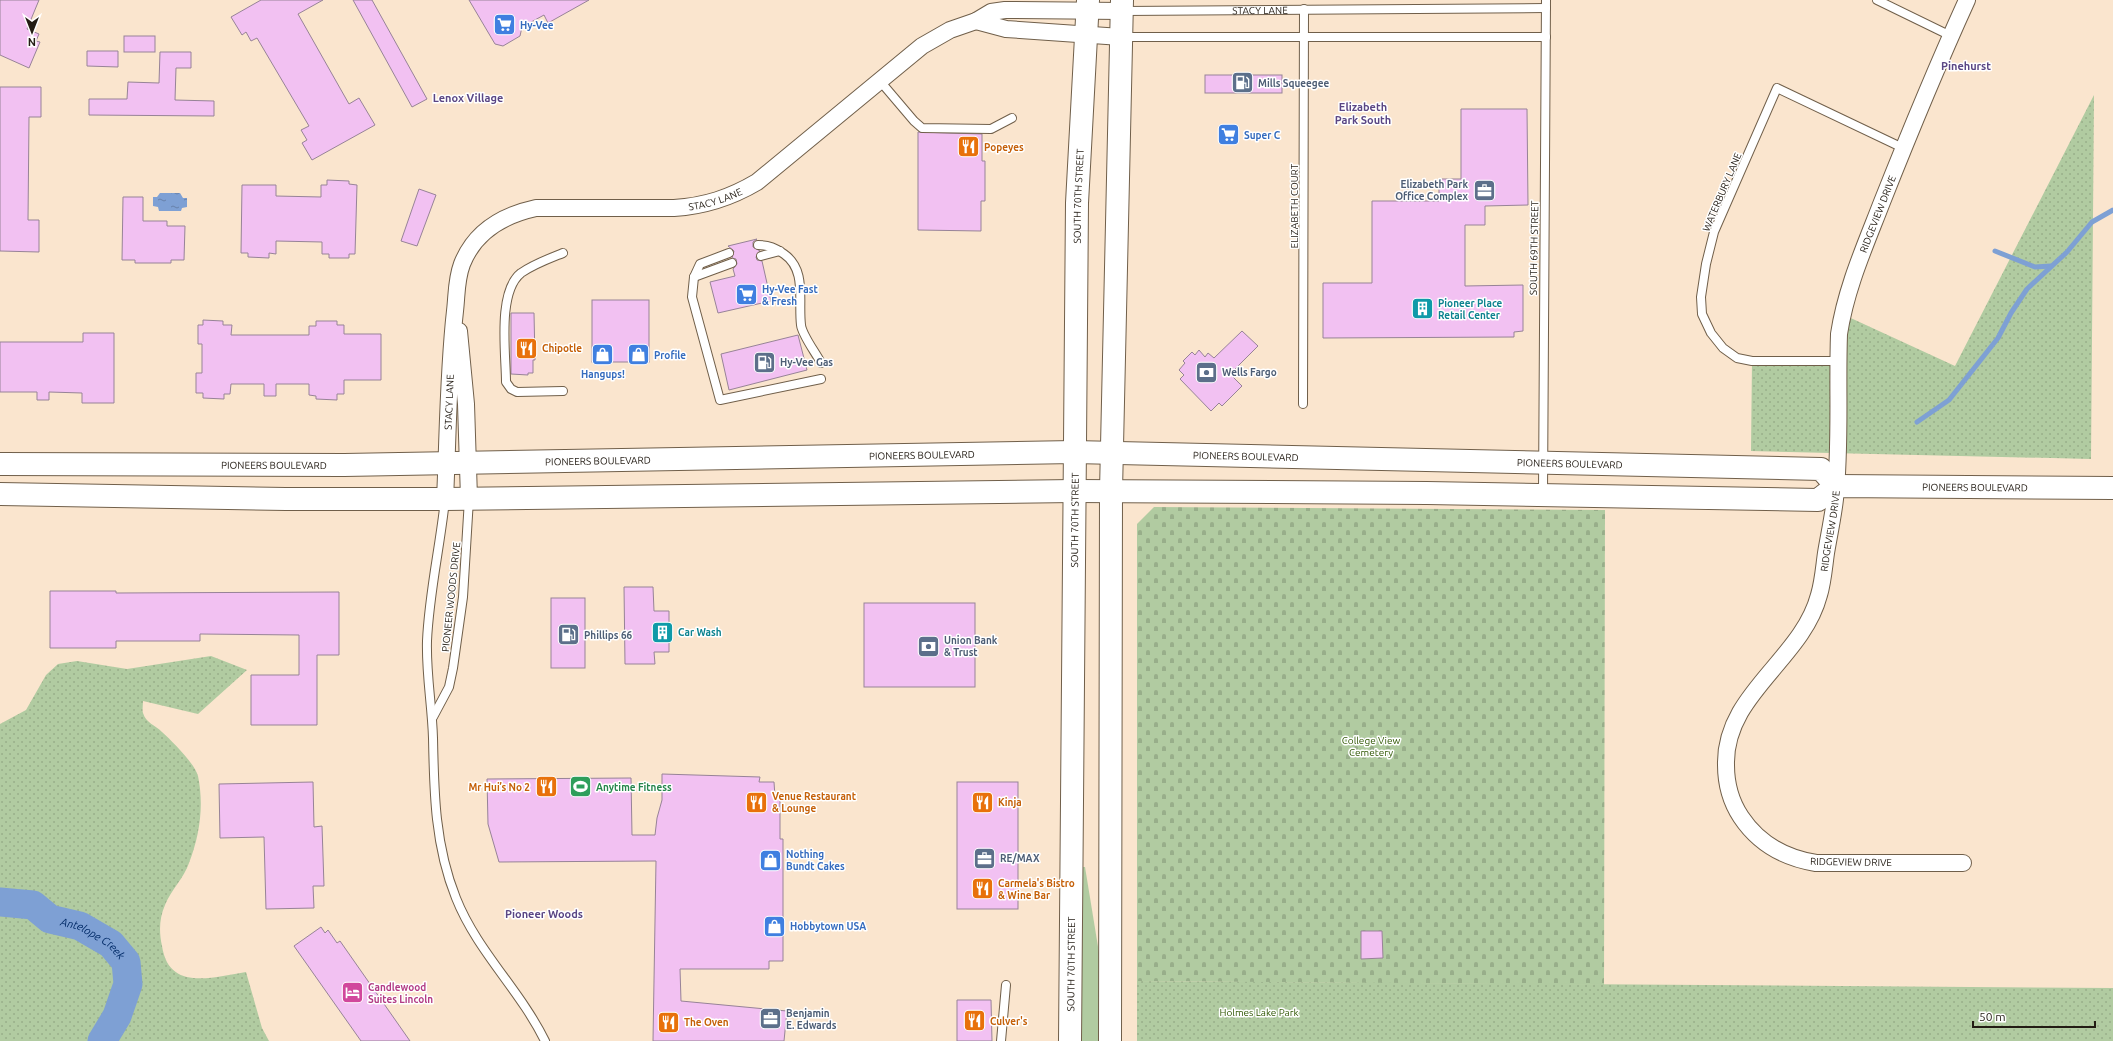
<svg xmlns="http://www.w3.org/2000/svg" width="2113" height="1041" font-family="Ubuntu,sans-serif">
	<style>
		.grass { fill: #b1cba1 }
		.cemetery { fill: url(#cemetery-stones) }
		.park { fill: url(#park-dots) }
		.water { fill: url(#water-ripples) }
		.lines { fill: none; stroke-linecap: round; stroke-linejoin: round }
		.stream { stroke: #7ea0d4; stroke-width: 5 }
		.river { stroke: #7ea0d4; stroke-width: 29 }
		.building { fill: #f2c1f2; stroke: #978397 }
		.service-casing { stroke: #705f4a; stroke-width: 10 }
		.minor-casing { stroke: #705f4a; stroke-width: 18 }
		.secondary-casing { stroke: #705f4a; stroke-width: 24 }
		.service { stroke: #fff; stroke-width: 8 }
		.minor { stroke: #fff; stroke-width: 16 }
		.secondary { stroke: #fff; stroke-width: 22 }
		.labels { text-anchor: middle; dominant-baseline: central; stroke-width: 3; stroke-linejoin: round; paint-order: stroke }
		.street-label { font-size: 10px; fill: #231c14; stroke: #fff }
		.shop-label { font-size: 10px; font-weight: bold; fill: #366cbe; stroke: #fff; text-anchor: start }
		.service-label { font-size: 10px; font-weight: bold; fill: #4e5e75; stroke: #fff; text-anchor: start }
		.food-label { font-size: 10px; font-weight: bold; fill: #c56008; stroke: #fff; text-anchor: start }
		.culture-label { font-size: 10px; font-weight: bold; fill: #0d838f; stroke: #fff; text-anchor: start }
		.park-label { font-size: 10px; fill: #2e5600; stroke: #fff }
		.leisure-label { font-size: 10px; font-weight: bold; fill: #27864d; stroke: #fff; text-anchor: start }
		.hotel-label { font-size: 10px; font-weight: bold; fill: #b23c85; stroke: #fff; text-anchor: start }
		.neighbourhood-label { font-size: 11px; font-weight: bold; fill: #5a4684; stroke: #fff }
		.water-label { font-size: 11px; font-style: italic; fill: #012a67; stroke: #fff }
	</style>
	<defs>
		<pattern id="cemetery-stones" width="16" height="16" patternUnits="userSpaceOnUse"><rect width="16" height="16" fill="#b1cba1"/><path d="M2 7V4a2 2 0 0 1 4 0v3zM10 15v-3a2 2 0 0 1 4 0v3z" fill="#98ae8a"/></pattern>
		<pattern id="park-dots" width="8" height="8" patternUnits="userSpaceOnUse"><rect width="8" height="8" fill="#b1cba1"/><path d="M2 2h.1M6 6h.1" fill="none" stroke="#98ae8a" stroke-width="1.8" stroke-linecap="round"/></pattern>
		<pattern id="water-ripples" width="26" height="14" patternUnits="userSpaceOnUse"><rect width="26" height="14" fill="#7ea0d4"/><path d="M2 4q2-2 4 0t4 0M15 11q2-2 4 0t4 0" fill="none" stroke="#6782ab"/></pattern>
	</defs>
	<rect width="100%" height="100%" fill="#fae5ce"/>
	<path class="grass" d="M1082 867H1085L1101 965V1041H1082Z"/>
	<path class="cemetery" d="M1154 507 1605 510 1604 985 1137 981V524Z"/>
	<g class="park">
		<path d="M2094 95 2091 459 1751 451 1752 361H1838L1842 314 1955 366Z"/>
		<path d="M211 656 247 670 198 714 143 701C143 705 142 710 143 713 146 723 155 725 162 732 172 741 195 764 198 776 204 805 200 835 189 863 184 878 171 890 165 905 159 919 159 932 162 946 169 992 213 977 246 972L262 1028 269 1041H0V724L26 710 46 675 58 664 77 661 127 669Z"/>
		<path d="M1137 981 2113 988V1041H1137Z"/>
	</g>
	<path class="water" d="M160 193H180L183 198H187V207L182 208 181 211H159L158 207 153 206V197H157Z"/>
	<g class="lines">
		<g class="stream">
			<path d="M1995 251 2035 267 2051 266"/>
			<path d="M1917 422 1949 400 1998 338 2011 313 2027 289 2067 252 2092 222 2113 210"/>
		</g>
		<path class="river" id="s1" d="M0 902 33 905 50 919 80 926 111 944 126 962 128 984 117 1016 102 1041"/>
	</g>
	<g class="building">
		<path d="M0 0H39L27 29 39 34 36 41 40 42 29 68 0 55Z"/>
		<path d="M261 0H323L298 14 349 104 359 98 375 125 312 160 302 143 307 140 301 130 309 126 257 38 251 41 246 32 242 35 231 17Z"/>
		<path d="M353 0H372L427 99 412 107Z"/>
		<path d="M469 0H589L548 23 544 15 522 27 520 36 503 46 495 44Z"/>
		<rect x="124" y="36" width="31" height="16"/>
		<path d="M87 51H118V67L87 66Z"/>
		<path d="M160 52H191V68H176L175 100 214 101V116L89 115V99H127L128 82 159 83Z"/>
		<rect x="1205" y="75" width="77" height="18"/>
		<path d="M0 87H41V117H29L28 220H39V252L0 251Z"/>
		<path d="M1461 109H1527L1528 205 1485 206V225H1465V286L1523 285V331L1514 332V337L1323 338V283H1372V201H1439V179H1461Z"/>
		<path d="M918 132 982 134V161H985V201H981V231L918 230Z"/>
		<path d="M327 180 349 181V184L357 185 355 254H349V258H329V254H322V242L276 241V254L269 253V258L248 257V253H241L242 185H276V196L321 197V185H327Z"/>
		<path d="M419 189 436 195 417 246 401 241Z"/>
		<path d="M123 197H143V221H167V226H185L184 260H171V263H135V260H122Z"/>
		<path d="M757 239 753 242V247L760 251 756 257 757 260 762 261 771 301 718 313 710 282 735 276 733 269 737 264 736 259 732 258 734 251 728 246Z"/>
		<rect x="592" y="300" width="57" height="62"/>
		<path d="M511 313H534L535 360H533V373H528V375L511 374Z"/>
		<path d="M203 320 223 321V325H232L231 335H309V326H316V321H337V325H344V334H381V380H344V394H337V400L316 399V396L309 395V384H276V396H264V384H231L230 394H224V399L203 398V393H196V373H202V344H198V325H203Z"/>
		<path d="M1242 331 1258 346 1230 374 1242 386 1222 406 1219 403 1211 411 1180 379 1184 375 1179 370 1185 363 1183 361 1192 352 1195 355 1199 350 1205 357 1208 353 1214 358Z"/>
		<path d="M83 333H114V403H82V393L49 392V400H37V392H0V342H83Z"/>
		<path d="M798 335 807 370 729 390 721 354Z"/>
		<path d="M624 587H653L654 611H669V652H654L655 664H625Z"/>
		<path d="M50 591H116V593L339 592V655H317V725H251V675H299V635L200 634V641H116V648H50Z"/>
		<rect x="551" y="598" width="34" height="70"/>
		<rect x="864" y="603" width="111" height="84"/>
		<path d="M662 774 760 777 759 782H774L775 797H780V839H783V961H769V969H680L681 1001 787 1011 784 1041H653L656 861 499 862 488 824 487 779 631 778 632 835H655L657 818 662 800Z"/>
		<path d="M313 782 314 827 322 826 324 886H313L314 908 266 909 264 837 220 838 219 784Z"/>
		<rect x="957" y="782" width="61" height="127"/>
		<path d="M321 927 325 933 328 930 337 943 340 941 410 1041H361L294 946Z"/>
		<path d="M1361 931H1382L1383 958 1361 959Z"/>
		<path d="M957 1000H991L992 1041H957Z"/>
	</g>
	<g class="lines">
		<defs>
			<g id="service">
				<path d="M1877 0 1951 36"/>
				<path id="s2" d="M1123 11 1546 8"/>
				<path d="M1123 37H1546"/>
				<path d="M880 81 914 121 922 128 991 129 1012 118"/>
				<path d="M758 245C769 245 775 248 784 254 807 270 798 300 801 325 802 335 816 353 821 363"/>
				<path d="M563 253C548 259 534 264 521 273 497 292 506 354 506 382L511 389 517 392 563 391"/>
				<path d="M729 253 700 264 694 277 692 297 720 400 821 379"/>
				<path d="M761 256 780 251"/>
				<path d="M694 277 732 263"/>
				<path d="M1838 361H1752L1737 358 1723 348 1711 333 1702 314 1701 297 1706 264 1714 232 1777 88 1903 148"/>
				<path d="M1303 404 1304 9"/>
				<path d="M1543 494 1546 0"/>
				<path d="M445 500C440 547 429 594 427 641 426 674 432 705 433 738 434 793 435 846 456 898 477 951 520 990 545 1041"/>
				<path d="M433 717 449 687 453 668 463 597 469 499"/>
				<path d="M1001 1041 1006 985"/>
			</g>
			<g id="minor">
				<path d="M976 21 1006 29 1121 37"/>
				<path d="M459 331 466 404 469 498"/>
				<path id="s3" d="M445 499C448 436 448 373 455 311 457 294 456 280 462 264 475 231 504 215 536 208H674C705 206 730 198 757 182L922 46 950 30 976 21 991 12 1005 10 1122 11"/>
				<path id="s4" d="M1963 863H1816C1785 858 1759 844 1741 817 1731 802 1726 784 1726 765 1724 694 1802 660 1819 595 1823 582 1824 567 1826 553 1829 535 1833 517 1835 499 1841 445 1837 389 1839 334 1846 288 1865 246 1882 202 1909 134 1937 66 1967 0"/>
			</g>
			<g id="secondary">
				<path id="s5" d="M0 464 344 465 1074 452 1821 469 1836 486"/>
				<path id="s6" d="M0 494 286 499H445L1074 491 1427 493 1818 500 1836 486 2113 488"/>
				<path id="s7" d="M1070 1041 1077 203 1088 0"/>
				<path d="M1110 1041 1111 491 1122 0"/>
			</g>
		</defs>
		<use href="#service" class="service-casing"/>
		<use href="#minor" class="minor-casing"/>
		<use href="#secondary" class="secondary-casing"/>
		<use href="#service" class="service"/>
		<use href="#minor" class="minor"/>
		<use href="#secondary" class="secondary"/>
	</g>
	<defs>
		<symbol id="supermarket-square" viewBox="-11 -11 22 22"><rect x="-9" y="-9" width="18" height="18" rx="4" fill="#3f7fe0" stroke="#fff"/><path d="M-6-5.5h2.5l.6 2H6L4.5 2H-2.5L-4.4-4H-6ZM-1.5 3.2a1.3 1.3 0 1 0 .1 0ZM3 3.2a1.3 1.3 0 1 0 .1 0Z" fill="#fff"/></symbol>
		<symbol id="fuel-square" viewBox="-11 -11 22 22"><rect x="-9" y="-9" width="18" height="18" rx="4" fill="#5c6f8a" stroke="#fff"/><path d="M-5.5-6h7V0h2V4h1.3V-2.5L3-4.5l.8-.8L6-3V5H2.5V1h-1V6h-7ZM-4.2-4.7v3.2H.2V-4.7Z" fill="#fff"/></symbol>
		<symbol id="restaurant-square" viewBox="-11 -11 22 22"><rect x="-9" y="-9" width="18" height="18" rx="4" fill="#e8710a" stroke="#fff"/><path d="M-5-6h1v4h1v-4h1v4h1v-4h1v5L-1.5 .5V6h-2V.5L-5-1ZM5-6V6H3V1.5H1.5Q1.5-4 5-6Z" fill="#fff"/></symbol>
		<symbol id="office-square" viewBox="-11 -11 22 22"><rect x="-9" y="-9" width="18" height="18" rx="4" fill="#5c6f8a" stroke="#fff"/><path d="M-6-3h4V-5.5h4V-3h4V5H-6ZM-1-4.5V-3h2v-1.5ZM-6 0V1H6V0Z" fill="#fff"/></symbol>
		<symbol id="building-square" viewBox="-11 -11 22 22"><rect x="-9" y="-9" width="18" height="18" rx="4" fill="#0f9aa8" stroke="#fff"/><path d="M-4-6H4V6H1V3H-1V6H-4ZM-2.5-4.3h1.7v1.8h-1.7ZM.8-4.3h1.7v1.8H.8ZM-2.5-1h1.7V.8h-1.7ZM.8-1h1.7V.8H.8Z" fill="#fff"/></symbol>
		<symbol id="shop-square" viewBox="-11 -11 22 22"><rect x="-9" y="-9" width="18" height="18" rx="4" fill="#3f7fe0" stroke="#fff"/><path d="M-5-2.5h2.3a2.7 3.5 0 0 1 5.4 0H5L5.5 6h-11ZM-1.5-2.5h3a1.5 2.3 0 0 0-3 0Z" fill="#fff"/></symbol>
		<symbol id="bank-square" viewBox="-11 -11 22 22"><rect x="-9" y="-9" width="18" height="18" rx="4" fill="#5c6f8a" stroke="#fff"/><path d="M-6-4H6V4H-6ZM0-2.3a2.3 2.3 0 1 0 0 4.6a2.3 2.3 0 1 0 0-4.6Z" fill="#fff"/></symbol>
		<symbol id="stadium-square" viewBox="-11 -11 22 22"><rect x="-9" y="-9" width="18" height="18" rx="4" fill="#2e9e5b" stroke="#fff"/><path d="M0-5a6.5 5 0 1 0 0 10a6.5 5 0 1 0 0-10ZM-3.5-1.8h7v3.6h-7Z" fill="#fff"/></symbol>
		<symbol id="hotel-square" viewBox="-11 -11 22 22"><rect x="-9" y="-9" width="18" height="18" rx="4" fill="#d1479c" stroke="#fff"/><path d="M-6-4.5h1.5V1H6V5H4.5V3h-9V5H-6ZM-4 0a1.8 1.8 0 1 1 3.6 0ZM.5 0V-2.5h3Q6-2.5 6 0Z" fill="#fff"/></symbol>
	</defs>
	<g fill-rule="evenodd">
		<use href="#supermarket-square" x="492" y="12" width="25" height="25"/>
		<use href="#fuel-square" x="1230" y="70" width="25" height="25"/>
		<use href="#supermarket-square" x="1216" y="122" width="25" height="25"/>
		<use href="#restaurant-square" x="956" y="134" width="25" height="25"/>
		<use href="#office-square" x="1472" y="178" width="25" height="25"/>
		<use href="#supermarket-square" x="734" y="282" width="25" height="25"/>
		<use href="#building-square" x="1410" y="296" width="25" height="25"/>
		<use href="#restaurant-square" x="514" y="336" width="25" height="25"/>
		<use href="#shop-square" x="590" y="342" width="25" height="25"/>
		<use href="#shop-square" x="626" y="342" width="25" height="25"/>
		<use href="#fuel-square" x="752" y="350" width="25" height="25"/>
		<use href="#bank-square" x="1194" y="360" width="25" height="25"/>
		<use href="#building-square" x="650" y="620" width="25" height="25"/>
		<use href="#fuel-square" x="556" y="622" width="25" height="25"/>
		<use href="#bank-square" x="916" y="634" width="25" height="25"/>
		<use href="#restaurant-square" x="534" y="774" width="25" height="25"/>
		<use href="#stadium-square" x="568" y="774" width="25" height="25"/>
		<use href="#restaurant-square" x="744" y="790" width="25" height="25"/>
		<use href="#restaurant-square" x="970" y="790" width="25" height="25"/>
		<use href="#office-square" x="972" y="846" width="25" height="25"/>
		<use href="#shop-square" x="758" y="848" width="25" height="25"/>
		<use href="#restaurant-square" x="970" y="876" width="25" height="25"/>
		<use href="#shop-square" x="762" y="914" width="25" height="25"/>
		<use href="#hotel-square" x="340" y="980" width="25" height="25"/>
		<use href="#office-square" x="758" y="1006" width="25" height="25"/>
		<use href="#restaurant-square" x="962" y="1008" width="25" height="25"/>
		<use href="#restaurant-square" x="656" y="1010" width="25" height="25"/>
	</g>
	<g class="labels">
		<g class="street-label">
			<text stroke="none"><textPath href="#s2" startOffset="137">STACY LANE</textPath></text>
			<text transform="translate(1722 192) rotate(-67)">WATERBURY LANE</text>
			<text stroke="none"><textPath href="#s7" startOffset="845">SOUTH 70TH STREET</textPath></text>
			<text stroke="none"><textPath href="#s3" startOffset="513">STACY LANE</textPath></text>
			<text transform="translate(1294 206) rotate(-90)">ELIZABETH COURT</text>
			<text stroke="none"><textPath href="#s4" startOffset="879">RIDGEVIEW DRIVE</textPath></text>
			<text transform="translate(1534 248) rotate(-89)">SOUTH 69TH STREET</text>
			<text stroke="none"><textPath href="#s3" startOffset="97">STACY LANE</textPath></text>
			<text stroke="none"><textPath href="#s5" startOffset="922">PIONEERS BOULEVARD</textPath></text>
			<text stroke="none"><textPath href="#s5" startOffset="1246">PIONEERS BOULEVARD</textPath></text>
			<text stroke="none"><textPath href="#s5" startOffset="598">PIONEERS BOULEVARD</textPath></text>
			<text stroke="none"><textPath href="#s5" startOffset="1570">PIONEERS BOULEVARD</textPath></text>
			<text stroke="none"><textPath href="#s5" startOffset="274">PIONEERS BOULEVARD</textPath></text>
			<text stroke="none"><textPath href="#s6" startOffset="1980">PIONEERS BOULEVARD</textPath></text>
			<text stroke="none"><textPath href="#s7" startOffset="521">SOUTH 70TH STREET</textPath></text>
			<text stroke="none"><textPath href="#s4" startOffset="555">RIDGEVIEW DRIVE</textPath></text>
			<text transform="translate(451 597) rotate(-84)">PIONEER WOODS DRIVE</text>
			<text transform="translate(1851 862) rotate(1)">RIDGEVIEW DRIVE</text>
			<text stroke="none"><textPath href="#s7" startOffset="77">SOUTH 70TH STREET</textPath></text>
		</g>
		<g class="shop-label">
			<text x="520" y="25">Hy-Vee</text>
			<text x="1244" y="135">Super C</text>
			<text x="762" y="289">Hy-Vee Fast<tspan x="762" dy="12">&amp; Fresh</tspan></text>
			<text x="654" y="355">Profile</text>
			<text x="603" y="374" text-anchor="middle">Hangups!</text>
			<text x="786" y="854">Nothing<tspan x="786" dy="12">Bundt Cakes</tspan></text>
			<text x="790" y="926">Hobbytown USA</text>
		</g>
		<g class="service-label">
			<text x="1258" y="83">Mills Squeegee</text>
			<text x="1468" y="184" text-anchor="end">Elizabeth Park<tspan x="1468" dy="12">Office Complex</tspan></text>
			<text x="780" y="362">Hy-Vee Gas</text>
			<text x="1222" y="372">Wells Fargo</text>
			<text x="584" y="635">Phillips 66</text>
			<text x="944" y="640">Union Bank<tspan x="944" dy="12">&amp; Trust</tspan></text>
			<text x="1000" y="858">RE/MAX</text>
			<text x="786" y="1013">Benjamin<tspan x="786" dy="12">E. Edwards</tspan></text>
		</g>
		<g class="food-label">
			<text x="984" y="147">Popeyes</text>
			<text x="542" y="348">Chipotle</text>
			<text x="530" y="787" text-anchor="end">Mr Hui’s No 2</text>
			<text x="772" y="796">Venue Restaurant<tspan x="772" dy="12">&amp; Lounge</tspan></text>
			<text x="998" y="802">Kinja</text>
			<text x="998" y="883">Carmela's Bistro<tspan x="998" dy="12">&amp; Wine Bar</tspan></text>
			<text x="990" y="1021">Culver's</text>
			<text x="684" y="1022">The Oven</text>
		</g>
		<g class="culture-label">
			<text x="1438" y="303">Pioneer Place<tspan x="1438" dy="12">Retail Center</tspan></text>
			<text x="678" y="632">Car Wash</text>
		</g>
		<g class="park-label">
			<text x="1371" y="740">College View<tspan x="1371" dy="12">Cemetery</tspan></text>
			<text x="1259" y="1012">Holmes Lake Park</text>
		</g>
		<g class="leisure-label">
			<text x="596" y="787">Anytime Fitness</text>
		</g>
		<g class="hotel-label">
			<text x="368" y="987">Candlewood<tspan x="368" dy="12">Suites Lincoln</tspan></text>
		</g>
		<g class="neighbourhood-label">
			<text x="1966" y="66">Pinehurst</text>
			<text x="468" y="98">Lenox Village</text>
			<text x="1363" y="107">Elizabeth<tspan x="1363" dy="13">Park South</tspan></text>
			<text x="544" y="914">Pioneer Woods</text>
		</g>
		<g class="water-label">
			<text stroke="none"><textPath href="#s1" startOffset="103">Antelope Creek</textPath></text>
		</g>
	</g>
	<g transform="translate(32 32) rotate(180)" stroke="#ffffff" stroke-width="3" paint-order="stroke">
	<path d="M0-3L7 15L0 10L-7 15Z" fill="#231c14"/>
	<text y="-6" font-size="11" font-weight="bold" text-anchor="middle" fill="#231c14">N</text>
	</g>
	<path d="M1973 1021v6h122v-6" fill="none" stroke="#231c14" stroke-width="2"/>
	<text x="1979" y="1021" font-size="12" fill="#231c14" stroke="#ffffff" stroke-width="3" paint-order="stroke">50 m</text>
</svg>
